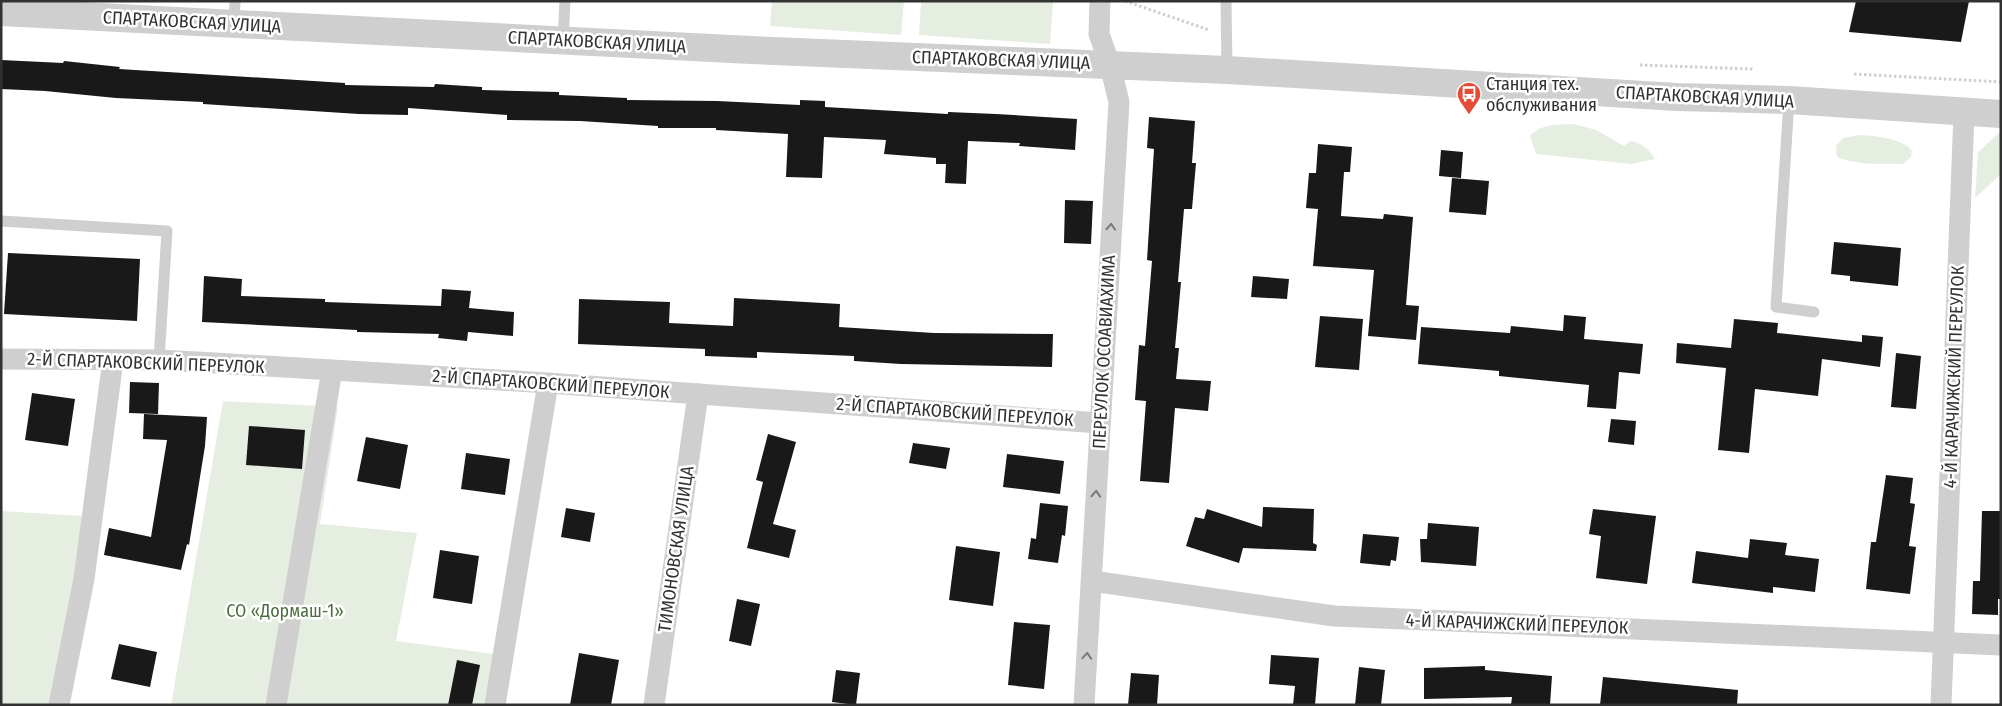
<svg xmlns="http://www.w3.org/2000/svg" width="2002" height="706" font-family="'Fira Sans Condensed',sans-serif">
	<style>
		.green { fill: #e5eee1 }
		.building { fill: #191919 }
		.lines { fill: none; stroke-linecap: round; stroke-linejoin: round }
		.path { stroke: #cfcfcf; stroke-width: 3; stroke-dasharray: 2.5 2.5; stroke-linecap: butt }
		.service { stroke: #cfcfcf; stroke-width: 11 }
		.minor { stroke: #cfcfcf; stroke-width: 21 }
		.tertiary { stroke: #cfcfcf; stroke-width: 28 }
		.oneway { stroke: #797979 }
		.labels { text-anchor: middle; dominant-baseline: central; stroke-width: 5; stroke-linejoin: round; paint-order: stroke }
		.street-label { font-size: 18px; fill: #323232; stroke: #fff }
		.poi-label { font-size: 18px; fill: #323232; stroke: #fff; text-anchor: start }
		.park-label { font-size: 18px; fill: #4c6f3e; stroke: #fff }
	</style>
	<rect width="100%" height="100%" fill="#fff"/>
	<g class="green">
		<path d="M772 1H904L901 35 770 26Z"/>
		<path d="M921 1H1053L1050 44 919 35Z"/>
		<path d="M1573 124 1596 130 1624 146 1630 141C1643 143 1648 149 1655 159L1631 164 1536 154 1530 136C1542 123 1557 125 1573 124Z"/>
		<path d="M1999 133H2001V174L1975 198 1978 152Z"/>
		<path d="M1860 135C1875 136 1903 138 1912 151L1911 157 1903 164C1880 163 1859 166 1837 157L1836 146 1843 138Z"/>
		<path d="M223 401 338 407 320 524 417 533 396 641 494 654 486 705H171Z"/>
		<path d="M1 511 99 517 66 705H1Z"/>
	</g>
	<g class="building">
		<path d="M1856 1H1969L1961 42 1849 32Z"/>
		<path d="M1 60 63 63 64 61 120 67 119 69 345 83V85L434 87 435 84 482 87V90L559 92V95L627 98V100L717 101 800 105V100L825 101V107L948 114V112L996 114 1077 119 1075 150 1019 146 1020 143 968 141 966 184 945 183 946 164H936V158L884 154 886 140 824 137 822 178 786 177 788 134 716 130V128H658V126L580 121 507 120V115L408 108V115L359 114 203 104V102L116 98 45 91 1 89Z"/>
		<path d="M1149 117 1195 121 1192 163H1196L1192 209H1184L1178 282H1181L1175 348H1179L1176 379 1211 381 1208 411 1175 408 1169 483 1140 481 1146 401 1135 400 1139 345 1145 346 1152 261 1147 260 1154 149 1147 148Z"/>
		<path d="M1318 144 1352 147 1350 172H1344L1341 216 1383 219 1384 214 1413 217 1406 305 1419 306 1416 340 1368 336 1374 270 1313 266 1318 209 1306 208 1309 173H1316Z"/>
		<path d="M1441 150 1463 152 1461 178 1439 176Z"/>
		<path d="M1452 178 1489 181 1486 215 1449 212Z"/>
		<path d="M1065 200 1093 201 1091 244 1064 243Z"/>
		<path d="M1834 242 1901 248 1898 286 1850 281V276L1831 274Z"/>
		<path d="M8 253 140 259 137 321 4 314Z"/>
		<path d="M204 276 242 279 241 296 325 299V302L441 306 442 289 471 291 469 308 514 312 513 336 468 332 467 341 438 338 439 334 357 332V330L202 322Z"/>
		<path d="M1253 276 1289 279 1287 299 1251 297Z"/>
		<path d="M734 298 840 304 839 327 934 333 1053 334 1052 367 901 364 854 361V356L757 352V358L705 356V349L578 344 579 299 670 302 669 323 733 326Z"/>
		<path d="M1564 315 1586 317 1584 339 1643 344 1640 374 1619 372 1616 409 1587 407 1589 385 1499 376V371L1418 364 1421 327 1510 333 1511 326 1563 331Z"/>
		<path d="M1320 316 1363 319 1359 370 1315 367Z"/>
		<path d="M1734 319 1778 323 1777 333 1862 342V335L1883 337 1880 367 1822 359 1818 396 1755 389 1749 453 1718 450 1726 368 1676 363 1677 343 1731 348Z"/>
		<path d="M1896 353 1921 356 1916 409 1891 407Z"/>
		<path d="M130 382 159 383 158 414 129 413Z"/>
		<path d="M32 393 75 399 68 446 25 440Z"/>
		<path d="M144 414 207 417 205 446 189 545 187 544 181 570 104 555 109 528 151 537 167 440 143 439Z"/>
		<path d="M1611 419 1636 421 1634 445 1608 442Z"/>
		<path d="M249 426 305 430 302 469 246 465Z"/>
		<path d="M768 434 796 442 773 524 796 530 789 558 747 548 763 482 756 480Z"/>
		<path d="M366 437 408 445 400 489 357 481Z"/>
		<path d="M913 443 950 448 946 469 909 463Z"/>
		<path d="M466 453 510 459 505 495 461 489Z"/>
		<path d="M1007 454 1064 461 1060 494 1003 487Z"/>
		<path d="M1886 475 1913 478 1910 503 1915 504 1909 546 1916 547 1910 594 1866 589 1871 542H1876Z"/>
		<path d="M1040 503 1068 506 1065 536 1062 535 1058 563 1028 559 1031 538 1036 539Z"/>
		<path d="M1263 507 1314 509 1313 543 1317 545 1316 551 1243 548 1239 563 1186 546 1195 517 1204 519 1207 509 1262 527Z"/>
		<path d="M566 508 595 513 590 542 561 537Z"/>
		<path d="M1593 509 1656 516 1647 584 1596 578 1601 536 1589 534Z"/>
		<path d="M1982 511H2001V599H1998V615L1972 614 1973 581H1980Z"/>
		<path d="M1428 523 1479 527 1476 566 1421 562 1420 539H1427Z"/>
		<path d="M1363 534 1399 537 1396 561 1391 560 1390 566 1360 563Z"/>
		<path d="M1750 539 1787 543 1785 555 1819 559 1815 592 1773 587V593L1692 583 1696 551 1748 558Z"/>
		<path d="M956 546 1000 552 993 606 949 600Z"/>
		<path d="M440 550 479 556 472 604 433 598Z"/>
		<path d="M737 599 760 604 751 646 729 641Z"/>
		<path d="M1014 622 1050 625 1044 689 1008 685Z"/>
		<path d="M119 644 157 652 150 687 111 679Z"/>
		<path d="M579 653 619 660 611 705H570Z"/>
		<path d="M1271 655 1319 658 1315 705H1293L1295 686 1269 684Z"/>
		<path d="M457 660 480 665 472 705H448Z"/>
		<path d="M1485 666V670L1552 676 1550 705H1511L1512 697 1424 699V668Z"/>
		<path d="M1359 667 1385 670 1381 705H1355Z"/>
		<path d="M836 670 860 673 856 705 832 702Z"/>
		<path d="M1131 673 1159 675 1157 705H1128Z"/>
		<path d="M1603 677 1738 690 1737 705H1600Z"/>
	</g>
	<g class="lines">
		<g class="path">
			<path d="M1125 1 1209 30"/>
			<path d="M1640 65 1753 69"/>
			<path d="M1854 74 2001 82"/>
		</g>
		<g class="service">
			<path d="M1226 1 1227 70"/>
			<path d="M234 24 235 1"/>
			<path d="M563 40 565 1"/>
			<path d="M1789 100 1776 307 1814 312"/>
			<path d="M1 221 167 231 159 360"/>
		</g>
		<g class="minor">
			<path d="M1 359 159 360 215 363 548 383 1100 423"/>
			<path d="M1092 581 1334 616 2001 645"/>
			<path d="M59 705 84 579 113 360"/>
			<path d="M276 705 332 370"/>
			<path d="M495 705 548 383"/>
			<path d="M654 705 698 394"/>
			<path d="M1084 705 1119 102 1110 65 1099 34 1100 1"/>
			<path d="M1941 705 1964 113"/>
		</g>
		<path class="tertiary" d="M1 12 751 50 1227 70 1677 97 1789 100 2001 114"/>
	</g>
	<defs><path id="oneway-chevron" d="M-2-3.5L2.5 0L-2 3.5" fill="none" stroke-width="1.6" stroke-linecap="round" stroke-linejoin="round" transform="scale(1.25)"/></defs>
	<g class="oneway">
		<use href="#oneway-chevron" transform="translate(1111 227) rotate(-87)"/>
		<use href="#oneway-chevron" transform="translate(1096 494) rotate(-87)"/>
		<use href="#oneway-chevron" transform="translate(1087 656) rotate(-86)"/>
	</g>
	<defs>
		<symbol id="bus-pin" viewBox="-11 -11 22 30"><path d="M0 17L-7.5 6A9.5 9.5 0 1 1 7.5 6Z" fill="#e54c38" stroke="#fff"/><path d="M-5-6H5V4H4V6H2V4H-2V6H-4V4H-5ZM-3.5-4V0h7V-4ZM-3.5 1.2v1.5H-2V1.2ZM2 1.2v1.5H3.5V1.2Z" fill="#fff"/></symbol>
	</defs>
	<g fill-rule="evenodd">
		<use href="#bus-pin" x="1455" y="80" width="28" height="38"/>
	</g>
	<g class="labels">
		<g class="street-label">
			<text transform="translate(192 22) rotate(3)">СПАРТАКОВСКАЯ УЛИЦА</text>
			<text transform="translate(597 42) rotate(3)">СПАРТАКОВСКАЯ УЛИЦА</text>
			<text transform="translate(1001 60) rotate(2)">СПАРТАКОВСКАЯ УЛИЦА</text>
			<text transform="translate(1705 97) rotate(3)">СПАРТАКОВСКАЯ УЛИЦА</text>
			<text transform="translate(1104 352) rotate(-87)">ПЕРЕУЛОК ОСОАВИАХИМА</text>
			<text transform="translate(146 363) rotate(2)">2-Й СПАРТАКОВСКИЙ ПЕРЕУЛОК</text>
			<text transform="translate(1954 377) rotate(-88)">4-Й КАРАЧИЖСКИЙ ПЕРЕУЛОК</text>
			<text transform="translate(551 384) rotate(4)">2-Й СПАРТАКОВСКИЙ ПЕРЕУЛОК</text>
			<text transform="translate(955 412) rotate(4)">2-Й СПАРТАКОВСКИЙ ПЕРЕУЛОК</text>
			<text transform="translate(676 549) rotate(-82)">ТИМОНОВСКАЯ УЛИЦА</text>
			<text transform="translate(1517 624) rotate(2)">4-Й КАРАЧИЖСКИЙ ПЕРЕУЛОК</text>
		</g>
		<g class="poi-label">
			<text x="1486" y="84">Станция тех.<tspan x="1486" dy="21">обслуживания</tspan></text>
		</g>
		<g class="park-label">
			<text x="285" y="611">СО «Дормаш-1»</text>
		</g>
	</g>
	<rect width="2002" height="706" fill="none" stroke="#323232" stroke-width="5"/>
</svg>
